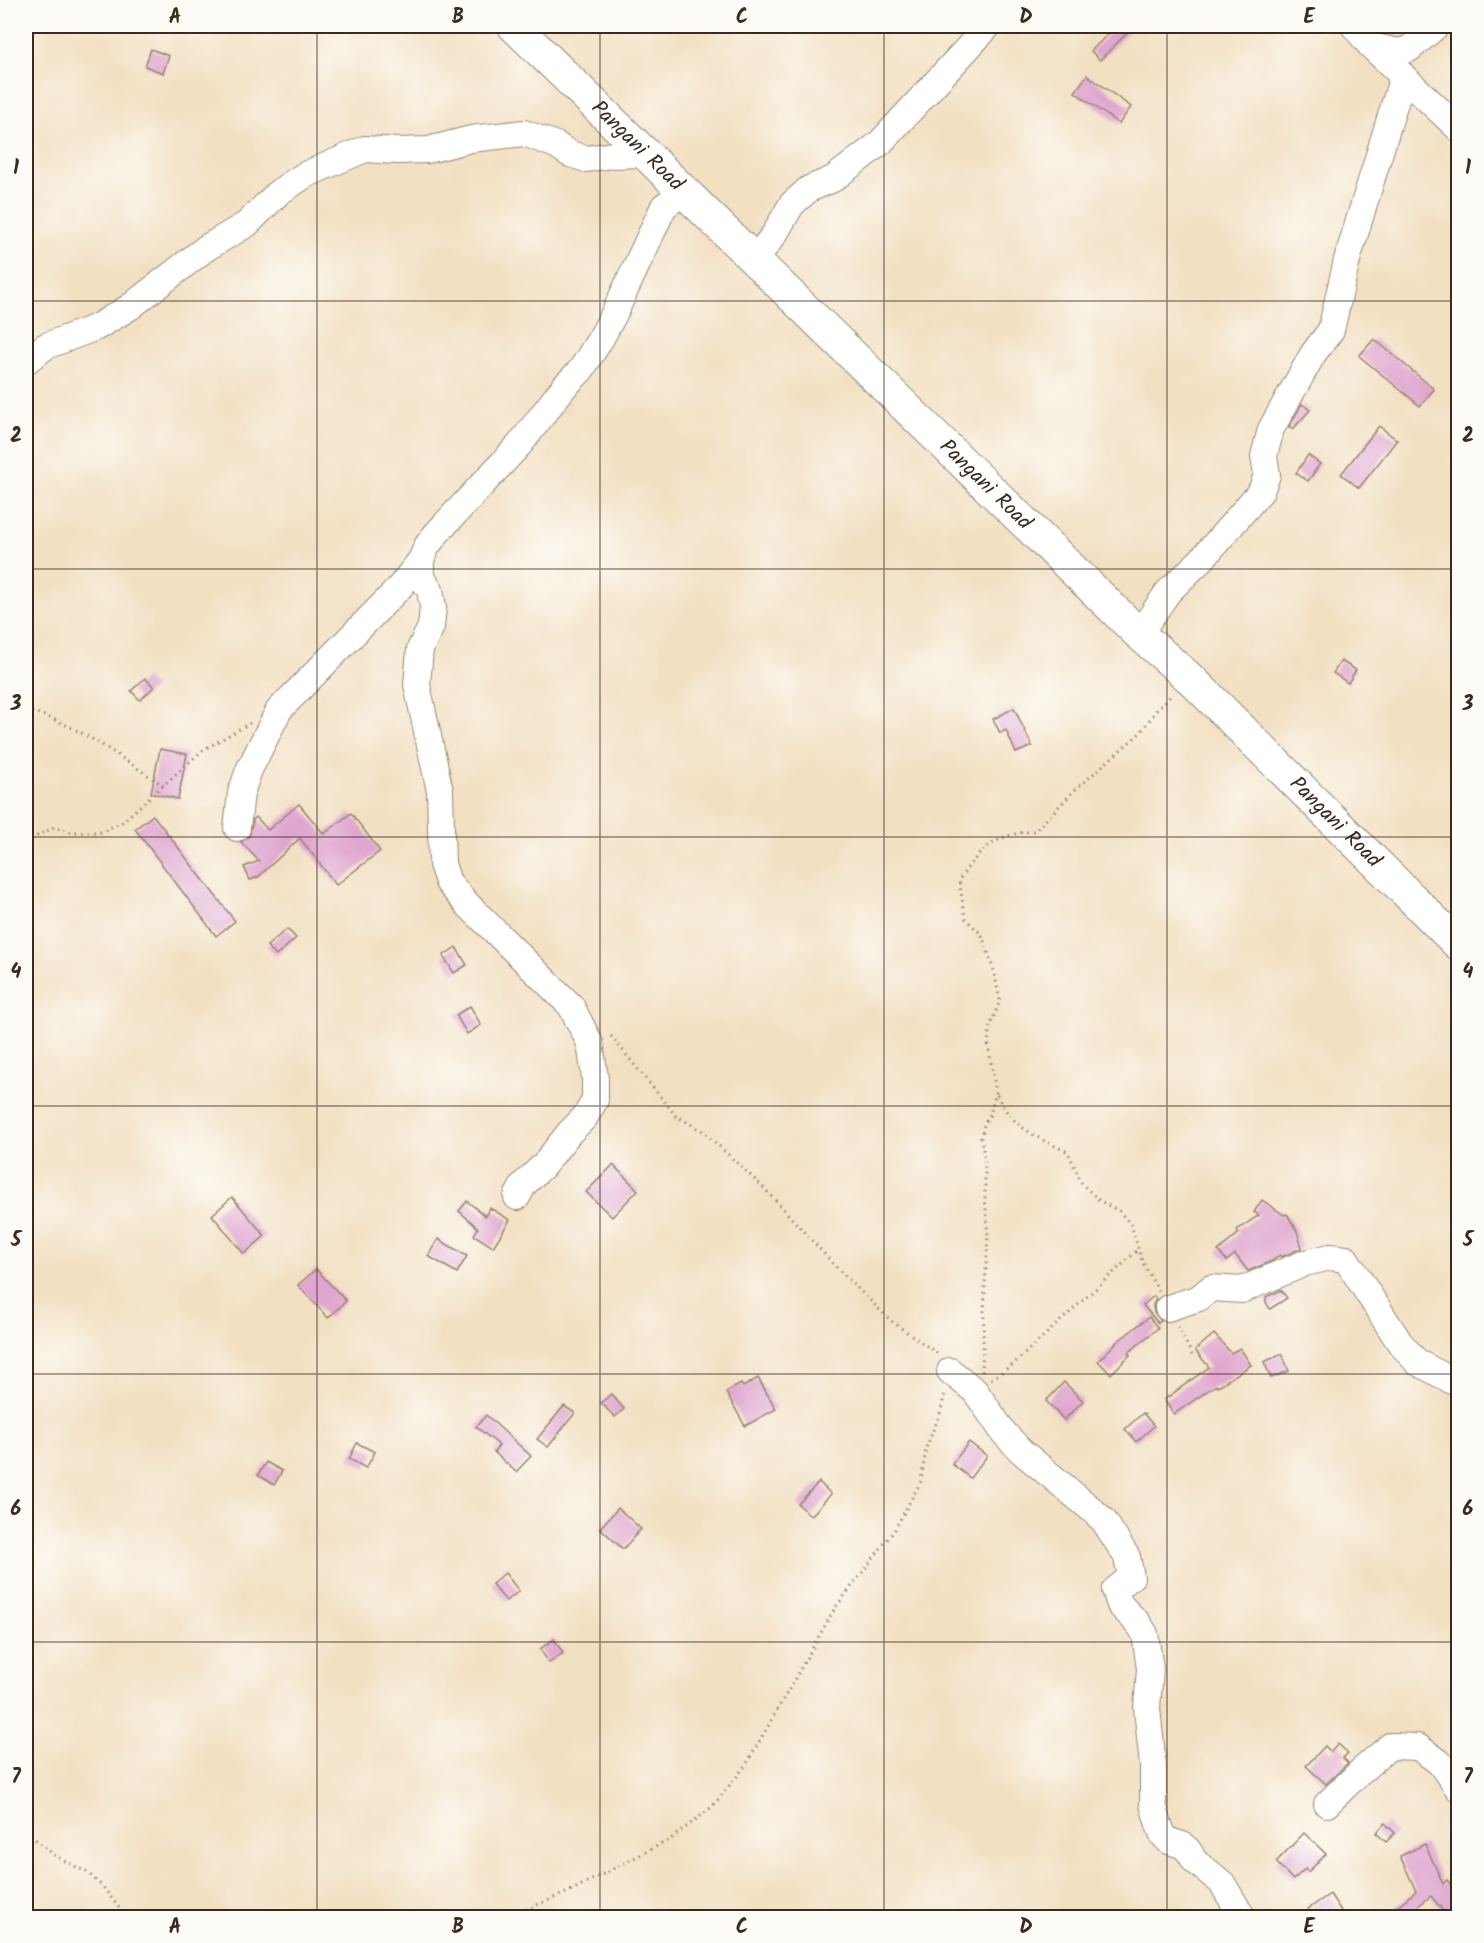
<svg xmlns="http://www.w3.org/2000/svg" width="1484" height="1943" font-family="Kalam,sans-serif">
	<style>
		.building { fill: #dfa6cf }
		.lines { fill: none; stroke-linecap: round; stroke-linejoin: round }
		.minor-casing { stroke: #968570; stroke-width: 28 }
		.major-casing { stroke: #968570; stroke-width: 34 }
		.path { stroke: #968570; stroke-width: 3; stroke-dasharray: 1.5 4.5; stroke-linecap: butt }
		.minor { stroke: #fff; stroke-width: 26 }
		.major { stroke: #fff; stroke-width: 32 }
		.grid { fill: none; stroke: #3b2a1e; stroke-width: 1.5; stroke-opacity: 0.55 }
		.labels { text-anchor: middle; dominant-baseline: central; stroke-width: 4.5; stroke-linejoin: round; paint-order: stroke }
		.street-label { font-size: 21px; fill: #3b2a1e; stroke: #fdfcf7 }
		.neatline { fill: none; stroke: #3b2a1e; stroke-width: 2 }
		.grid-label { font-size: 20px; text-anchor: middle; font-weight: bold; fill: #3b2a1e }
	</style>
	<rect width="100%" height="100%" fill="#fdfcf7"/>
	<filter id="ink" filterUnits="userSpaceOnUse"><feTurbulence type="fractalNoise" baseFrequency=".0167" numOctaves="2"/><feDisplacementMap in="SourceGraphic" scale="12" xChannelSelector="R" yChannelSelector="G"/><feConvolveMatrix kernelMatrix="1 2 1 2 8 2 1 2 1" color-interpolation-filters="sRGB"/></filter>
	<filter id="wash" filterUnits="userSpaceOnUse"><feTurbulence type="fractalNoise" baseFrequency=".008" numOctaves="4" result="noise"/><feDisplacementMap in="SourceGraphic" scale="24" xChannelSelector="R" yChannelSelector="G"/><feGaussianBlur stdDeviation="1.35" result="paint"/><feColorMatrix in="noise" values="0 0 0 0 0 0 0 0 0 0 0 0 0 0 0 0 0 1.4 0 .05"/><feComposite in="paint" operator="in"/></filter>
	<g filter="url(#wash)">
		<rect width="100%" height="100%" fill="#f2e0c3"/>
		<g id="blocks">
			<g class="building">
				<path d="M1116 26H1134L1100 60 1091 51Z"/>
				<path d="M151 49 169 56 163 73 145 66Z"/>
				<path d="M1087 75 1131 107 1119 124 1075 92Z"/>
				<path d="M1374 339 1434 389 1420 406 1359 356Z"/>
				<path d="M1302 404 1310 410 1293 429 1289 427Z"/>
				<path d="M1379 426 1397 440 1359 488 1341 474Z"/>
				<path d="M1308 455 1320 464 1308 481 1296 473Z"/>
				<path d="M1341 661 1356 670 1348 683 1333 673Z"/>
				<path d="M145 678 154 687 140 700 131 691Z"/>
				<path d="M1014 708 1032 746 1016 753 1006 730 1000 733 993 719Z"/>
				<path d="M160 749 187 754 178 799 151 793Z"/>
				<path d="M299 804 324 834 351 813 380 851 336 885 300 838 258 877 250 880 244 867 259 861 241 842 249 836 253 820 256 817 268 830Z"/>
				<path d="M153 815 235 921 216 936 135 829Z"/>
				<path d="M287 929 296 938 276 956 267 946Z"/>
				<path d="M456 947 467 965 454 973 443 956Z"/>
				<path d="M470 1006 481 1025 467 1034 456 1015Z"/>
				<path d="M613 1165 638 1190 612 1217 586 1192Z"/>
				<path d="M232 1197 265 1236 244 1254 212 1215Z"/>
				<path d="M1262 1200 1284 1215 1287 1214 1297 1231 1302 1248 1281 1257 1280 1255 1272 1261 1248 1271 1235 1254 1227 1261 1218 1251 1239 1233 1237 1230 1259 1215 1254 1212Z"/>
				<path d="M467 1201 485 1216 490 1208 510 1220 493 1247 474 1235 478 1228 459 1211Z"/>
				<path d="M438 1239 467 1256 457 1273 428 1256Z"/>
				<path d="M316 1269 346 1301 328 1318 298 1285Z"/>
				<path d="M1281 1290 1287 1298 1270 1309 1266 1302V1297Z"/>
				<path d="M1154 1296 1156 1299 1153 1305 1154 1312 1161 1321 1158 1323 1143 1305Z"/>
				<path d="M1149 1317 1158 1328 1128 1353 1130 1355 1111 1374 1098 1361 1117 1342Z"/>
				<path d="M1214 1334 1231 1353 1240 1348 1251 1365 1217 1387 1216 1385 1174 1414 1164 1400 1209 1367 1195 1350Z"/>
				<path d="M1282 1354 1289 1371 1271 1378 1264 1362Z"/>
				<path d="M758 1378 776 1409 745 1426 726 1392 741 1384 743 1387Z"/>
				<path d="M1064 1382 1083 1401 1064 1420 1046 1401Z"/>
				<path d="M611 1394 624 1409 615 1417 601 1403Z"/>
				<path d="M564 1406 575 1413 548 1447 537 1439Z"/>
				<path d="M1143 1413 1154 1426 1136 1442 1125 1429Z"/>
				<path d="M486 1415 531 1456 516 1472 494 1452 499 1445 476 1427Z"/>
				<path d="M969 1442 987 1456 970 1478 952 1464Z"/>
				<path d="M357 1443 375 1452 366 1468 349 1459Z"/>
				<path d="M266 1462 282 1471 274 1485 258 1475Z"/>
				<path d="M819 1482 831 1494 811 1516 798 1504Z"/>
				<path d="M618 1508 641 1529 623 1549 600 1528Z"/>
				<path d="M505 1573 519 1591 506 1601 492 1584Z"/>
				<path d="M554 1639 563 1653 549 1663 540 1649Z"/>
				<path d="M1338 1744 1348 1753 1343 1758 1348 1763 1326 1784 1306 1766 1325 1746 1331 1752Z"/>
				<path d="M1385 1823 1395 1833 1386 1842 1376 1833Z"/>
				<path d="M1304 1833 1326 1854 1308 1872 1305 1869 1293 1880 1276 1862Z"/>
				<path d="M1425 1844 1443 1884 1447 1880 1458 1894V1917H1448L1431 1896 1404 1917H1398L1392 1910 1416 1891 1400 1856Z"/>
				<path d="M1330 1894 1345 1917H1314L1308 1909Z"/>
			</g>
		</g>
	</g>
	<g filter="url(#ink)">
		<use href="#blocks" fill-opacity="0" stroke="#968570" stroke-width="1.5"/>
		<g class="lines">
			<defs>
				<g id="minor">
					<path d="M1354 26 1371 46 1398 52 1409 49 1436 26"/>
					<path d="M1371 46 1458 128"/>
					<path d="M755 259 774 235 792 204 809 189 833 179 880 143 988 26"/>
					<path d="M26 361 46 346 97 327 130 307 206 248 247 224 279 192 305 175 365 149 398 151 428 150 471 139 524 133 556 145 570 154 586 159 612 155 645 154"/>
					<path d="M1139 634 1168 592 1202 559 1261 491 1267 475 1264 456 1271 429 1313 354 1331 330 1347 260 1403 76"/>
					<path d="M237 828 241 793 249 770 279 710 399 588 421 560"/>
					<path d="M517 1197 524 1184 543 1166 569 1133 585 1117 595 1100V1078L590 1043 571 1006 467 904 448 882 442 864 440 791 417 685 420 649 431 627 433 607 430 590 421 576V560L427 546 436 534 520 444 564 387 581 370 601 338 614 314 664 206 685 192"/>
					<path d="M1168 1308 1199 1298 1211 1288 1242 1290 1305 1263 1330 1257 1346 1259 1400 1343 1417 1362 1458 1384"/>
					<path d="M950 1371 975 1391 1004 1433 1021 1451 1091 1509 1104 1521 1127 1557 1131 1577 1115 1590 1120 1605 1138 1623 1145 1634 1150 1669 1147 1708 1153 1766V1804L1159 1825 1163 1835 1169 1841 1182 1845 1188 1850 1195 1861 1222 1883 1243 1918"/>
					<path d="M1327 1804 1361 1771 1390 1746 1418 1747 1439 1762 1458 1788"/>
				</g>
				<g id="major">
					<path id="s1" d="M514 26 1139 634 1194 682 1458 944"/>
				</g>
			</defs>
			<use href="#minor" class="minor-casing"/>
			<use href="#major" class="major-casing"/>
			<g class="path">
				<path d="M26 710C76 723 121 758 164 786"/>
				<path d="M26 842 54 827 71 832H101L122 822 203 750 250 723"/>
				<path d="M611 1036 676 1116 703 1131 764 1188 836 1267 890 1320 938 1354"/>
				<path d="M997 1095C1011 1127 1038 1138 1068 1152L1082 1184 1100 1201 1119 1211 1131 1225 1142 1261 1159 1292"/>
				<path d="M1178 1327 1192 1355"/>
				<path d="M982 1372 985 1285 988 1236 985 1196V1162L981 1138 984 1125 990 1114 996 1093 988 1043 990 1026 1000 1001 994 971 982 935 965 918 959 880C980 848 997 834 1035 831L1076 789 1140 733 1158 708 1172 695"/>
				<path d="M991 1379 1011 1366 1137 1251"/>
				<path d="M26 1832 57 1857 88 1873 103 1887 127 1918"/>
				<path d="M395 1918H412"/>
				<path d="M479 1918 518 1913 568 1892 671 1839 712 1807 746 1765 835 1608 894 1531 921 1481 926 1448 941 1411 945 1392"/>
			</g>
			<use href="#minor" class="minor"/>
			<use href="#major" class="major"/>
		</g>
	</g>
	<path class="grid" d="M317 26V1918M600 26V1918M884 26V1918M1167 26V1918M26 301H1458M26 569H1458M26 837H1458M26 1106H1458M26 1374H1458M26 1642H1458"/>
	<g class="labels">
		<g class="street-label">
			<text stroke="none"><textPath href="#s1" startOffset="172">Pangani Road</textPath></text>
			<text stroke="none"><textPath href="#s1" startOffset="658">Pangani Road</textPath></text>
			<text stroke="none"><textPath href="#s1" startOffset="1144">Pangani Road</textPath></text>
		</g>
	</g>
	<rect width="1484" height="1943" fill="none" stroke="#fdfcf7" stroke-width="66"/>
	<rect x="33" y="33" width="1418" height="1877" class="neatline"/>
	<g class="grid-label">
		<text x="175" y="23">A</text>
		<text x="458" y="23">B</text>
		<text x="742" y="23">C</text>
		<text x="1026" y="23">D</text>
		<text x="1309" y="23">E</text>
		<text x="16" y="174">1</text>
		<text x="1468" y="174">1</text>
		<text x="16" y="442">2</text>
		<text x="1468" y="442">2</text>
		<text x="16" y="710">3</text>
		<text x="1468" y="710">3</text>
		<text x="16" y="978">4</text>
		<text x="1468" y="978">4</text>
		<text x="16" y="1246">5</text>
		<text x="1468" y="1246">5</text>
		<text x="16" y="1515">6</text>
		<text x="1468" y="1515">6</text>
		<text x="16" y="1783">7</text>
		<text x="1468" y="1783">7</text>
		<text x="175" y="1933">A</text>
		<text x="458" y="1933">B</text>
		<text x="742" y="1933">C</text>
		<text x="1026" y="1933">D</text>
		<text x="1309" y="1933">E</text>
	</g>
</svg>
